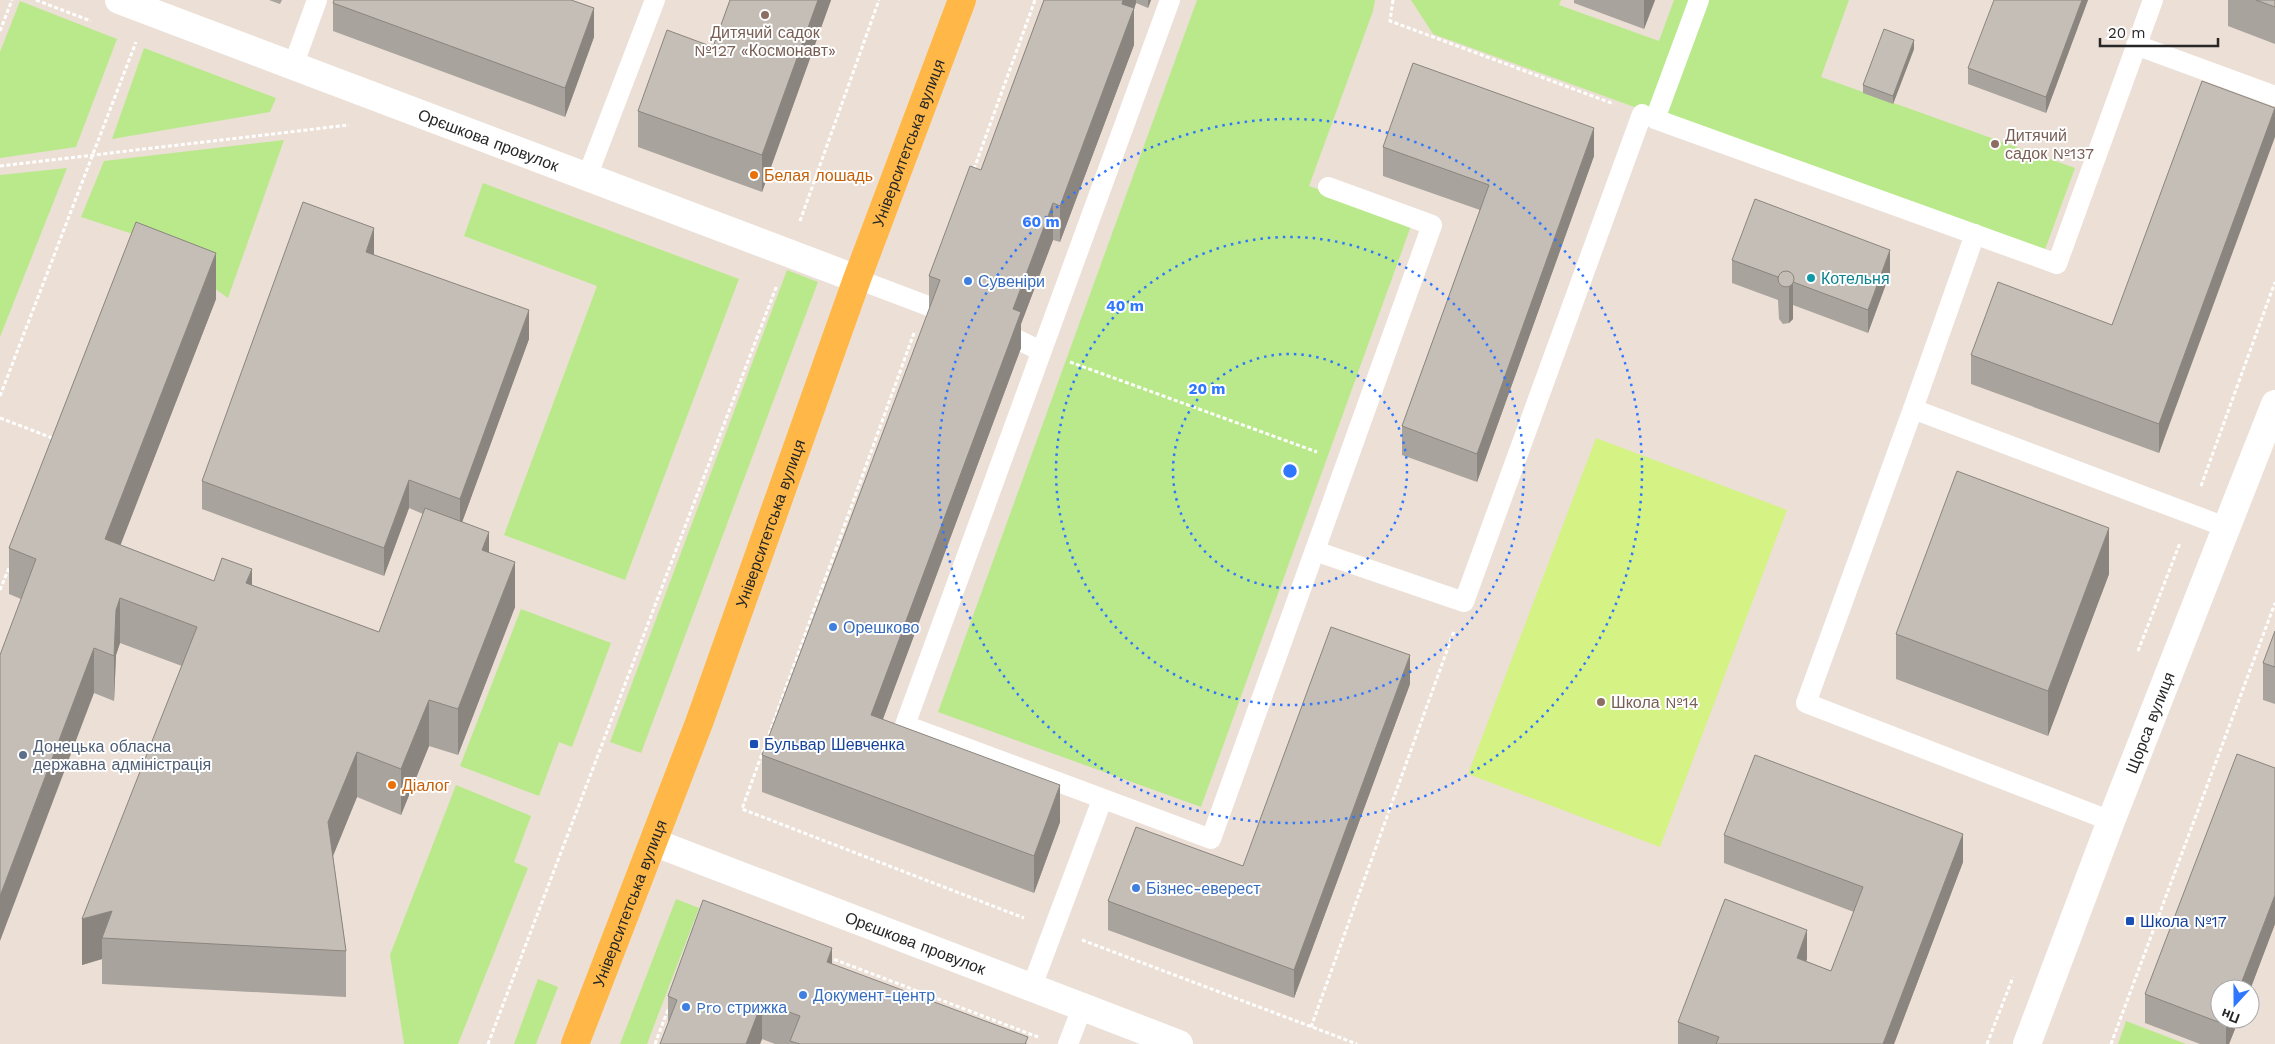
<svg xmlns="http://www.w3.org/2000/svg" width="2275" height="1044" font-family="'Work Sans',sans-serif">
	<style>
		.green { fill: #bae98b }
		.pitch { fill: #d5f285 }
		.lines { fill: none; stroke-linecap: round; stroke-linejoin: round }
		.path { stroke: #fff; stroke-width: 3; stroke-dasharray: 4 2.5; stroke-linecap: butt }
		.lane { stroke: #fff; stroke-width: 20 }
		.street { stroke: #fff; stroke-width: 28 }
		.secondary { stroke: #fff; stroke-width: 28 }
		.primary { stroke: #ffb848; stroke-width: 28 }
		.wall { fill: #a9a39d }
		.shaded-wall { fill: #8a857f }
		.building { fill: #c5beb6; stroke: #8a857f }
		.ring { fill: none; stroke: #3077ff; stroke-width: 2.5; stroke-dasharray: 2.5 5 }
		.education-dot { fill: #8d6e63; stroke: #fff; stroke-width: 2 }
		.food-dot { fill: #e8710a; stroke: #fff; stroke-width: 2 }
		.culture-dot { fill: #0f9aa8; stroke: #fff; stroke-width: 2 }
		.shop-dot { fill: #3f7fe0; stroke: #fff; stroke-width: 2 }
		.transit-dot { fill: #1a4fb4; stroke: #fff; stroke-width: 2 }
		.service-dot { fill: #5c6f8a; stroke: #fff; stroke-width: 2 }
		.labels { text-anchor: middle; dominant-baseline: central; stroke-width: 4; stroke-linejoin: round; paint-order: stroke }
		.education-label { font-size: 16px; fill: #785e54; stroke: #fff; text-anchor: start }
		.street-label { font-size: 16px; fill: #272727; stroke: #fff }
		.food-label { font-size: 16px; fill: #c56008; stroke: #fff; text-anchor: start }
		.culture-label { font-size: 16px; fill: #0d838f; stroke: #fff; text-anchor: start }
		.shop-label { font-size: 16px; fill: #366cbe; stroke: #fff; text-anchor: start }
		.transit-label { font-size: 16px; fill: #164399; stroke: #fff; text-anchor: start }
		.service-label { font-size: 16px; fill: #4e5e75; stroke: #fff; text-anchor: start }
		.centre { fill: #3077ff; stroke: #fff; stroke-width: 2.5 }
		.ring-label { font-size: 15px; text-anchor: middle; font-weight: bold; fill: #3077ff; stroke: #fff; stroke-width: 4; stroke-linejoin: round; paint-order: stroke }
	</style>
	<rect width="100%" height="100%" fill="#ecdfd6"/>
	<g class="green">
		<path d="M1197 0H1375L1373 11 1309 186 1412 223 1201 807 938 712Z"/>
		<path d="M1411 0H1561L1559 5 1659 41 1674 0H1849L1821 77 2075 168 2043 255 1433 34Z"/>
		<path d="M20 1 117 39 76 147 0 158V52Z"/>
		<path d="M144 48 276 98 270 112 112 139Z"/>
		<path d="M284 140 228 298 178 262 181 250 81 217 104 161Z"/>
		<path d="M67 168 0 337V175Z"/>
		<path d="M483 183 739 279 625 580 504 535 597 286 464 236Z"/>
		<path d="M787 270 818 282 641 753 610 742Z"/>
		<path d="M521 609 611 643 572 747 559 742 539 796 460 766Z"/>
		<path d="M456 785 531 816 514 862 528 868 458 1044H404L390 955Z"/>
		<path d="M676 899 699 908 647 1044H620Z"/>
		<path d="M538 979 558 987 536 1044H514Z"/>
		<path d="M2126 1021 2186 1044H2118Z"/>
	</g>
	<path class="pitch" d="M1596 438 1787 510 1660 847 1468 774Z"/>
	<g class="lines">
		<g class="path">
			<path d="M36 0 91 21"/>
			<path d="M1393 0 1390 21 1614 104"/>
			<path d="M0 31 12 0"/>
			<path d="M0 166 349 125"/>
			<path d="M974 169 1035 0"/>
			<path d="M800 221 879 0"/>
			<path d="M914 333 742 809 1024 918"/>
			<path d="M1070 362 1317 452"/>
			<path d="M0 396 136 42"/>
			<path d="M0 418 55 439"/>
			<path d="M2201 486 2275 282"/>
			<path d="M0 590 11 563"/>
			<path d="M2138 651 2180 543"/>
			<path d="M1082 940 1357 1044"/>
			<path d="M828 957 1038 1037"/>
			<path d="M1311 1027 1454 631"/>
			<path d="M488 1044 777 285"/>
			<path d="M655 1044 669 1007"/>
			<path d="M1987 1044 2013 977"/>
			<path d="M2111 1044 2275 603"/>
		</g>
		<g class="lane">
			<path d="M1170 0 905 725 1211 839 1432 225 1328 187"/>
			<path d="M1699 0 1655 119 2057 264 2153 0"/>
			<path d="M2136 45 2275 96"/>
			<path d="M293 66 317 0"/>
			<path d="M587 177 655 0"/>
			<path d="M1975 234 1913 409 2228 528"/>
			<path d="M857 279 931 307"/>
			<path d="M1016 339 1041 351"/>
			<path d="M1913 409 1806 703 2111 821"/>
			<path d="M1315 551 1464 602 1642 114"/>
			<path d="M1031 989 1102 800"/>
			<path d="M1068 1044 1082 1008"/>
		</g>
		<g class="street">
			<path id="s1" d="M119 0 857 279"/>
			<path id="s2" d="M653 842 1179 1044"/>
		</g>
		<path class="secondary" id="s3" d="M2027 1044 2111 821 2275 404"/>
		<path class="primary" id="s4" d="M575 1044 699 723 857 279 962 0"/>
	</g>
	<g class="wall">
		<path d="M269 0H282L280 4Z"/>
		<path d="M730 0H831L762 192 638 147V111L713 47Z"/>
		<path d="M1044 0H1151L1148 8 1136 3 1134 9V45L1060 242 1053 240 1021 324V348L883 719 1060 822 1034 893 762 792V755L929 310V276L981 170Z"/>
		<path d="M1574 0H1655L1644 29 1574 3Z"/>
		<path d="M2088 0 2046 113 1968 84V68Z"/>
		<path d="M2228 0H2275V44L2228 26Z"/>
		<path d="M333 3 594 37 565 117 333 31Z"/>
		<path d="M1914 49 1893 104 1863 93V85Z"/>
		<path d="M2275 108 2159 453 1971 384V355L2112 325Z"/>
		<path d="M1383 147 1594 156 1477 482 1402 455V426L1480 210 1383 176Z"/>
		<path d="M374 255 529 339 462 522 489 552 515 607 458 755 429 746 401 815 357 797 333 856 346 951V997L102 984V959L82 965 182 666 120 643 116 655 114 701 94 693 21 599 9 594V548L216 299 120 545 214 581 252 585 379 632 423 514 409 508 384 576 202 509V481Z"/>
		<path d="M1732 260 1890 273 1868 333 1793 305V319L1789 323 1783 324 1779 319 1778 300 1732 283Z"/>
		<path d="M2109 574 2048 736 1896 679V634Z"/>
		<path d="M2275 631V704L2263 700V663Z"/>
		<path d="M1410 684 1294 998 1108 930V901L1243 866Z"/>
		<path d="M1724 835 1963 862 1894 1044H1678V1022L1807 959 1806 961 1831 971 1854 912 1724 863Z"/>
		<path d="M2275 924 2250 990V989L2220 1019H2239L2229 1044H2200L2145 1023V994Z"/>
		<path d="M832 964 1028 1044H775L762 1039 760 1044H660L668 1024V996Z"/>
	</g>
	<g class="shaded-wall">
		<path d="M818 0H831L762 192V155Z"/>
		<path d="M1123 0H1136V3L1134 9V45L1060 242V206Z"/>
		<path d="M1148 0H1151L1148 8Z"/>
		<path d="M1644 0H1655L1644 29Z"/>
		<path d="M2082 0H2088L2046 113V97Z"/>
		<path d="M594 8V37L565 117V88Z"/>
		<path d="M1914 40V49L1893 104V96Z"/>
		<path d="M2275 108V137L2159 453V424Z"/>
		<path d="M1594 128V156L1477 482V454Z"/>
		<path d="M1053 203V240L1021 324V348L871 751V715L1013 309Z"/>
		<path d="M374 228V257L366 252Z"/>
		<path d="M1890 250V273L1868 333V310Z"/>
		<path d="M216 253V299L105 585V539Z"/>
		<path d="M1793 282V319L1789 323V287Z"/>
		<path d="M529 310V339L460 528V499Z"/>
		<path d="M409 480V508L384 576V548Z"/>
		<path d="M2109 528V574L2048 736V691Z"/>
		<path d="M489 532V578L482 550Z"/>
		<path d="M515 562V607L458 755V709Z"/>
		<path d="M252 569V615L246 583Z"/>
		<path d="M120 598V643L116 655 114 701V656L116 610Z"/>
		<path d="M94 648V693L0 941V896Z"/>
		<path d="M1410 655V684L1294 998V970Z"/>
		<path d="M429 700V746L401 815V769Z"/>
		<path d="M357 752V797L328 868V822Z"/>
		<path d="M1060 785V822L1034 893V856Z"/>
		<path d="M1963 834V862L1894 1044H1883Z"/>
		<path d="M2275 895V924L2250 990V989H2239Z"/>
		<path d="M112 911 102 938V959L82 965V919Z"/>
		<path d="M1807 930V959L1797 986V958Z"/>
		<path d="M832 948V985L827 962Z"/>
		<path d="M762 1002V1039L760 1044H746Z"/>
		<path d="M2228 1019H2239L2229 1044H2226V1025Z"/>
	</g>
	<g class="building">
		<path d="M334 0H571L594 8 565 88 333 3Z"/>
		<path d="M730 0H818L762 155 638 111 667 30 713 47Z"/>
		<path d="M1044 0H1123L1122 4 1134 8 1060 206 1053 203 1013 309 1021 312 871 715 1060 785 1034 856 762 755 940 280 929 276 970 166 981 170Z"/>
		<path d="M1994 0H2082L2046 97 1968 68Z"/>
		<path d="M2256 0H2275V7Z"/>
		<path d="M1884 29 1914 40 1893 96 1863 85Z"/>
		<path d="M1413 63 1594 128 1477 454 1402 426 1489 185 1383 147Z"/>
		<path d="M2202 81 2275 108 2159 424 1971 355 1998 282 2112 325Z"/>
		<path d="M1755 199 1890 250 1868 310 1793 282V276L1789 272H1783L1778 277 1732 260Z"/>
		<path d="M303 202 374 228 366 252 529 310 460 499 409 480 384 548 202 481Z"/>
		<path d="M136 222 216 253 105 539 214 581 222 558 252 569 246 583 379 632 425 508 489 532 482 550 515 562 458 709 429 700 401 769 357 752 328 822 346 951 102 938 112 911 82 919 197 627 120 598 116 610 114 656 94 648 0 896V655L36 559 9 548Z"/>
		<circle cx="1786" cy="279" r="8"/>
		<path d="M1957 471 2109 528 2048 691 1896 634Z"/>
		<path d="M1331 627 1410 655 1294 970 1108 901 1136 827 1243 866Z"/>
		<path d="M2275 631V667L2263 663Z"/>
		<path d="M2237 754 2275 768V895L2239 989H2220V1019H2228L2226 1025 2145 994Z"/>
		<path d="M1755 755 1963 834 1883 1044H1716L1719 1037 1678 1022 1725 899 1807 930 1797 958 1831 971 1863 887 1724 835Z"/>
		<path d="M703 900 832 948 827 962 1028 1037 1025 1044H800L790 1041 800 1016 762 1002 746 1044H660L677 1000 668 996Z"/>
	</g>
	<g class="ring">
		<circle cx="1290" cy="471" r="117"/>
		<circle cx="1290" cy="471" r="234"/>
		<circle cx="1290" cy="471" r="352"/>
	</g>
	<g class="education-dot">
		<circle cx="765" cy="15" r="5"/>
		<circle cx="1995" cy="144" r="5"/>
		<circle cx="1601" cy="702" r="5"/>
	</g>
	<g class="food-dot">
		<circle cx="754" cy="175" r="5"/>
		<circle cx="392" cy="785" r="5"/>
	</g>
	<circle class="culture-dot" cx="1811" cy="278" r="5"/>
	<g class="shop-dot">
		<circle cx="968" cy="281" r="5"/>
		<circle cx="833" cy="627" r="5"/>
		<circle cx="1136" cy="888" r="5"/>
		<circle cx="803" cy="995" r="5"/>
		<circle cx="686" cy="1007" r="5"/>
	</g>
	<g class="transit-dot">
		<rect x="749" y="739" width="10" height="10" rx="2.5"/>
		<rect x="2125" y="916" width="10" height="10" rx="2.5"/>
	</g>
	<circle class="service-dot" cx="23" cy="755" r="5"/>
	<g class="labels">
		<g class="education-label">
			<text x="765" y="32" text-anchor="middle">Дитячий садок<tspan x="765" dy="18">№127 «Космонавт»</tspan></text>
			<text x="2005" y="135">Дитячий<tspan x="2005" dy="18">садок №137</tspan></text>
			<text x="1611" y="702">Школа №14</text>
		</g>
		<g class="street-label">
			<text stroke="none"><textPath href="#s1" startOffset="395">Орєшкова провулок</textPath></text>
			<text stroke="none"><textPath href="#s4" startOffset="961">Університетська вулиця</textPath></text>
			<text stroke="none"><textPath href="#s4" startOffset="556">Університетська вулиця</textPath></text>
			<text stroke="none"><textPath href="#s3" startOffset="344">Щорса вулиця</textPath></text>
			<text stroke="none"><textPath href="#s4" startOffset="151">Університетська вулиця</textPath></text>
			<text stroke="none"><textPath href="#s2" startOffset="281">Орєшкова провулок</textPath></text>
		</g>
		<g class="food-label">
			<text x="764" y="175">Белая лошадь</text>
			<text x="402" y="785">Діалог</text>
		</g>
		<g class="culture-label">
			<text x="1821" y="278">Котельня</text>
		</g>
		<g class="shop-label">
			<text x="978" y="281">Сувеніри</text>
			<text x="843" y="627">Орешково</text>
			<text x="1146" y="888">Бізнес-еверест</text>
			<text x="813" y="995">Документ-центр</text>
			<text x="696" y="1007">Pro стрижка</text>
		</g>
		<g class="transit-label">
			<text x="764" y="744">Бульвар Шевченка</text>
			<text x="2140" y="921">Школа №17</text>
		</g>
		<g class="service-label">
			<text x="33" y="746">Донецька обласна<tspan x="33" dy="18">державна адміністрація</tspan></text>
		</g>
	</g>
	<circle cx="1290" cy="471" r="8" class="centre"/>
	<g class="ring-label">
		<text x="1041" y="227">60 m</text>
		<text x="1125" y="311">40 m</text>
		<text x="1207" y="394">20 m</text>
	</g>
	<g transform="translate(2235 1004) rotate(201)"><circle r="24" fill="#ffffff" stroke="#a9a9a9"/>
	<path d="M0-4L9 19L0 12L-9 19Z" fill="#3077ff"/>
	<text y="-8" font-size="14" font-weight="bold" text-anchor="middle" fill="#272727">Пн</text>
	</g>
	<path d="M2100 38v8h118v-8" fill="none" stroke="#272727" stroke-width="2.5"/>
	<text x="2108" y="38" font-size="15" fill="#272727" stroke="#ffffff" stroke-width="4" paint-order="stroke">20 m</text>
</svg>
